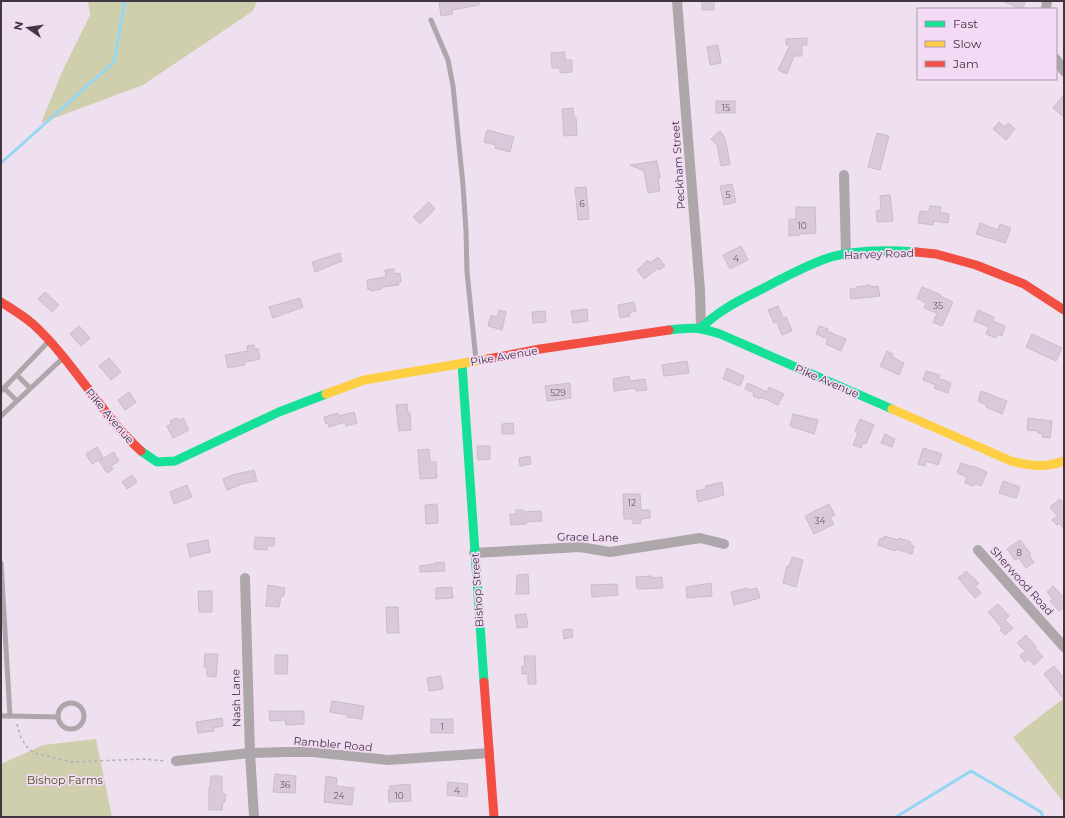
<svg xmlns="http://www.w3.org/2000/svg" width="1065" height="818" font-family="Montserrat,sans-serif">
	<style>
		.green { fill: #d0cfad }
		.lines { fill: none; stroke-linecap: round; stroke-linejoin: round }
		.stream { stroke: #96d6f5; stroke-width: 3 }
		.building { fill: #dac9db; stroke: #c8bdc8 }
		.path { stroke: #b3adb3; stroke-width: 1.5; stroke-dasharray: 3 3; stroke-linecap: butt }
		.lane { stroke: #ada6aa; stroke-width: 5 }
		.street { stroke: #ada6aa; stroke-width: 10 }
		.fast { stroke: #16e098; stroke-width: 9 }
		.slow { stroke: #ffcf43; stroke-width: 9 }
		.jam { stroke: #f24e42; stroke-width: 9 }
		.labels { text-anchor: middle; dominant-baseline: central; stroke-width: 3.5; stroke-linejoin: round; paint-order: stroke }
		.number-label { font-size: 9px; fill: #685c68 }
		.street-label { font-size: 11px; fill: #413741; stroke: #f3daf5 }
		.park-label { font-size: 11px; fill: #494f13; stroke: #f3daf5 }
	</style>
	<rect width="100%" height="100%" fill="#eee0ef"/>
	<g class="green">
		<path d="M88 1H257L253 11 143 85 41 123 62 72 90 15Z"/>
		<path d="M1064 698V803L1013 737Z"/>
		<path d="M96 739 112 817H1V764L43 745Z"/>
	</g>
	<g class="lines">
		<g class="stream">
			<path d="M1 163 114 62 125 1"/>
			<path d="M896 817 971 771 1041 812 1043 817"/>
		</g>
	</g>
	<g class="building">
		<path d="M439 1H479V5L452 10 453 14 441 16Z"/>
		<rect x="702" y="1" width="12" height="9"/>
		<path d="M1002 1H1026L1022 9Z"/>
		<path d="M807 38V45H802V56H794L787 74 778 70 790 45H786V39Z"/>
		<path d="M718 45 721 63 710 65 707 47Z"/>
		<path d="M565 52V60H572V72L560 73V68H552L551 53Z"/>
		<path d="M1064 95V117L1053 108Z"/>
		<rect x="716" y="101" width="19" height="12"/>
		<path d="M573 108 574 118H576L577 135 564 136 562 109Z"/>
		<path d="M999 122 1005 127 1008 123 1015 129 1006 140 993 129Z"/>
		<path d="M487 130 514 137 510 152 495 148 496 145 484 142Z"/>
		<path d="M720 131 725 138 730 164 721 166 717 145 711 139Z"/>
		<path d="M877 133 889 136 880 170 868 167Z"/>
		<path d="M657 161 660 178H658L660 191 648 193 644 171 630 165Z"/>
		<path d="M732 184 736 202 724 205 720 186Z"/>
		<path d="M586 187 589 219 578 220 575 188Z"/>
		<path d="M890 195 893 221 877 222 876 211 881 210 880 196Z"/>
		<path d="M429 202 435 209 420 224 413 217Z"/>
		<path d="M930 206 941 207 940 212 949 214 948 223 934 221 933 225 918 223 920 211 929 212Z"/>
		<path d="M796 207H815L816 233 800 234V235L789 236V219H796Z"/>
		<path d="M980 223 998 230 1000 224 1011 228 1005 243 976 234Z"/>
		<path d="M741 246 748 260 730 269 723 255Z"/>
		<path d="M340 253 342 261 315 272 312 262Z"/>
		<path d="M658 257 665 266 659 270 658 268 644 279 637 270 648 260 650 263Z"/>
		<path d="M394 269 395 274 400 273 401 282H398L399 285 382 287V289L371 291 370 289 368 290 367 280 386 277 385 270Z"/>
		<path d="M870 285 871 287 878 286 880 296 851 299 850 289H856V287Z"/>
		<path d="M922 287 941 295 940 296 953 302 942 326 933 322 937 313 924 308 926 303 917 298Z"/>
		<path d="M45 292 59 305 52 312 38 299Z"/>
		<path d="M300 298 303 307 273 318 269 307Z"/>
		<path d="M634 302 636 311 629 313 630 316 620 318 618 305Z"/>
		<path d="M778 306 783 318 786 317 792 331 782 335 777 322 774 323 768 310Z"/>
		<path d="M587 309 588 321 573 323 571 311Z"/>
		<path d="M499 310 506 312 502 330 488 326 491 315 497 317Z"/>
		<path d="M978 310 994 317 993 321 1005 326 1002 336 997 334 996 338 986 334 989 327 974 321Z"/>
		<path d="M545 311 546 322 533 323 532 312Z"/>
		<path d="M79 326 90 338 81 346 70 334Z"/>
		<path d="M819 326 828 329 827 331 846 339 841 351 826 344 828 339 816 334Z"/>
		<path d="M1032 334 1062 348 1056 361 1026 347Z"/>
		<path d="M254 345 255 349H258L260 359 245 362V365L228 368 225 355 248 351 247 346Z"/>
		<path d="M887 351 893 354 892 357 904 363 899 375 880 366Z"/>
		<path d="M109 358 121 372 111 380 99 366Z"/>
		<path d="M687 361 689 373 664 376 662 365Z"/>
		<path d="M727 368 744 376 740 386 723 379Z"/>
		<path d="M926 371 940 375 938 378 951 383 948 393 934 388 936 385 923 380Z"/>
		<path d="M629 376 630 381 645 379 647 390 636 391V388L614 391 613 379Z"/>
		<path d="M570 383 571 398 547 401 545 386Z"/>
		<path d="M748 383 767 392 769 387 784 394 778 405 761 397 760 399 753 396 754 393 745 389Z"/>
		<path d="M981 391 1007 401 1002 414 986 407 987 405 978 401Z"/>
		<path d="M129 392 136 402 125 410 118 400Z"/>
		<path d="M407 404 408 413H410L411 430 399 431 396 405Z"/>
		<path d="M354 412 357 423 346 426 345 422 329 427 328 423 326 424 324 417 338 413 339 416Z"/>
		<path d="M793 414 818 420 814 434 790 426Z"/>
		<path d="M177 418 178 421 183 418 189 430 173 438 167 426 171 424 170 421Z"/>
		<path d="M1028 418 1052 421 1050 438 1042 437 1043 434 1038 433V431L1027 430Z"/>
		<path d="M860 419 874 425 866 444 863 443 861 448 853 445 858 433 855 431Z"/>
		<path d="M513 423 514 434H502V424Z"/>
		<path d="M885 434 895 439 892 447 881 443Z"/>
		<path d="M477 446H490V459L478 460Z"/>
		<path d="M97 447 103 457 92 464 86 454Z"/>
		<path d="M923 448 942 454 938 465 926 461 925 466 918 464Z"/>
		<path d="M429 449 430 462H436L437 478 420 479 418 450Z"/>
		<path d="M114 452 119 461 111 466 113 469 107 473 99 461Z"/>
		<path d="M530 456 531 464 520 466 519 458Z"/>
		<path d="M961 463 972 467 973 466 987 472 981 486 975 483 973 486 965 483 967 477 957 473Z"/>
		<path d="M254 470 257 481 242 484 227 490 223 479 232 475Z"/>
		<path d="M132 475 137 482 127 489 122 482Z"/>
		<path d="M1003 481 1020 487 1016 498 999 493Z"/>
		<path d="M722 482 724 495 698 502 696 491 706 489 705 486Z"/>
		<path d="M187 485 192 497 174 504 170 492Z"/>
		<path d="M623 494H640L641 510H650V518L641 519V523L633 524V519H624Z"/>
		<path d="M1060 499 1064 504V529L1059 523 1057 525 1052 520 1057 516 1050 507Z"/>
		<path d="M437 504 438 523 426 524 425 505Z"/>
		<path d="M829 504 835 515 830 517 834 524 814 534 805 516Z"/>
		<path d="M516 510H523V512L541 511 542 521 526 522V524L511 525 510 514H516Z"/>
		<path d="M884 536 898 540 899 538 911 542 910 545 914 546 912 554 896 549 895 551 878 545 880 538 884 539Z"/>
		<path d="M255 537 275 538 274 546H267V550L254 549Z"/>
		<path d="M208 540 210 552 190 557 187 544Z"/>
		<path d="M1020 540 1031 554 1029 555 1034 562 1026 568 1019 558 1015 560 1007 549Z"/>
		<path d="M792 557 803 560 796 587 783 583 787 566 789 567Z"/>
		<path d="M444 562 445 571 420 572V566L435 564V563Z"/>
		<path d="M966 571 979 583 975 586 981 593 975 598 958 578Z"/>
		<path d="M528 574 529 594H516L517 575Z"/>
		<path d="M652 576V578L662 577 663 588 637 589 636 577Z"/>
		<path d="M711 583 712 596 687 598 686 587Z"/>
		<path d="M617 584 618 595 592 597 591 585Z"/>
		<path d="M268 585 285 588 284 596H281L279 607 266 606Z"/>
		<path d="M1053 586 1064 598V607L1059 611 1050 601 1053 599 1047 592Z"/>
		<path d="M452 587 453 598 436 599V588Z"/>
		<path d="M747 588 748 590 757 588 760 598 734 605 731 592Z"/>
		<path d="M198 591H212V612H199Z"/>
		<path d="M998 604 1009 616 1005 620 1013 628 1005 635 1000 630 1002 628 988 612Z"/>
		<path d="M386 607H398L399 633H387Z"/>
		<path d="M526 614 528 627 517 628 515 615Z"/>
		<path d="M572 629 573 637 564 639 563 630Z"/>
		<path d="M1026 635 1036 647 1035 648 1043 657 1034 665 1028 659 1025 662 1020 656 1025 651 1017 643Z"/>
		<path d="M205 654H218L216 677 207 676V667H204Z"/>
		<path d="M275 655H288L287 674H275Z"/>
		<path d="M524 656H535L536 684H528V674H522V666H525Z"/>
		<path d="M1054 666 1064 678V699L1044 674Z"/>
		<path d="M441 676 443 689 429 691 427 678Z"/>
		<path d="M332 701 364 706 362 719 347 717 348 715 330 712Z"/>
		<path d="M269 711H304V724L286 725 285 720 270 721Z"/>
		<path d="M222 718 223 726 213 728 214 731 198 733 196 722Z"/>
		<rect x="431" y="719" width="22" height="14"/>
		<path d="M275 774 296 776 295 793 273 792Z"/>
		<path d="M211 776H222V794H226L225 802H223L222 810H209V787H210Z"/>
		<path d="M326 776 337 778 336 786 354 788 352 805 324 802Z"/>
		<path d="M448 782 468 784 467 797 447 795Z"/>
		<path d="M410 784 411 801 389 802 388 790H390V786Z"/>
	</g>
	<g class="lines">
		<path class="path" d="M17 724 21 738 27 747 34 753 72 762 143 759 166 761"/>
		<g class="lane">
			<path d="M431 20 448 60 453 86 463 185 466 231 467 272 476 360"/>
			<path d="M17 375 30 388"/>
			<path d="M4 388 17 401"/>
			<path d="M1 391 49 341"/>
			<path d="M1 416 63 358"/>
			<path d="M1 563 10 716H1"/>
			<circle cx="71" cy="716" r="13"/>
			<path d="M10 716 58 717"/>
		</g>
		<g class="street">
			<path d="M677 1 700 290 701 328"/>
			<path d="M1046 9 1047 1"/>
			<path d="M1056 59 1064 71"/>
			<path d="M844 175 846 255"/>
			<path d="M978 550 1064 647"/>
			<path d="M474 553 580 547 610 552 700 538 724 544"/>
			<path d="M245 578 250 753 254 817"/>
			<path d="M176 761 250 753 284 752H313L388 760 489 753"/>
		</g>
		<g class="fast">
			<path d="M701 328C719 310 740 300 762 289 783 278 803 267 825 259 851 250 889 250 916 252"/>
			<path d="M669 330C692 327 698 327 720 334L892 409"/>
			<path d="M462 364 484 682"/>
			<path d="M141 451 157 462 175 461 279 412 326 394"/>
		</g>
		<g class="slow">
			<path d="M326 394 364 380 488 359"/>
			<path d="M892 409 1011 461C1030 466 1045 468 1064 461"/>
		</g>
		<g class="jam">
			<path d="M916 252 936 254 976 265 1024 284 1064 310"/>
			<path d="M1 302C12 309 24 316 34 325 74 362 100 413 141 451"/>
			<path d="M488 359 540 349 669 330"/>
			<path d="M484 682 494 817"/>
		</g>
	</g>
	<g class="labels">
		<g class="number-label">
			<text x="726" y="107">15</text>
			<text x="728" y="194">5</text>
			<text x="582" y="203">6</text>
			<text x="802" y="225">10</text>
			<text x="736" y="258">4</text>
			<text x="938" y="305">35</text>
			<text x="558" y="392">529</text>
			<text x="632" y="502">12</text>
			<text x="820" y="520">34</text>
			<text x="1019" y="552">8</text>
			<text x="442" y="726">1</text>
			<text x="285" y="784">36</text>
			<text x="457" y="790">4</text>
			<text x="339" y="795">24</text>
			<text x="399" y="795">10</text>
		</g>
		<g class="street-label">
			<text transform="translate(678 165) rotate(-94)">Peckham Street</text>
			<text transform="translate(879 254) rotate(-2)">Harvey Road</text>
			<text transform="translate(504 356) rotate(-10)">Pike Avenue</text>
			<text transform="translate(827 381) rotate(23)">Pike Avenue</text>
			<text transform="translate(110 416) rotate(50)">Pike Avenue</text>
			<text transform="translate(588 537) rotate(1)">Grace Lane</text>
			<text transform="translate(1022 581) rotate(48)">Sherwood Road</text>
			<text transform="translate(477 590) rotate(-94)">Bishop Street</text>
			<text transform="translate(236 698) rotate(-91)">Nash Lane</text>
			<text transform="translate(333 744) rotate(5)">Rambler Road</text>
		</g>
		<g class="park-label">
			<text x="65" y="780">Bishop Farms</text>
		</g>
	</g>
	<rect width="1065" height="818" fill="none" stroke="#413741" stroke-width="4"/>
	<rect x="917" y="8" width="140" height="72" fill="#f3daf5" stroke="#ac99ad"/>
	<rect x="925" y="21" width="20" height="6" fill="#16e098" stroke="#ac99ad"/>
	<text x="953" y="28" font-size="12" fill="#413741">Fast</text>
	<rect x="925" y="41" width="20" height="6" fill="#ffcf43" stroke="#ac99ad"/>
	<text x="953" y="48" font-size="12" fill="#413741">Slow</text>
	<rect x="925" y="61" width="20" height="6" fill="#f24e42" stroke="#ac99ad"/>
	<text x="953" y="68" font-size="12" fill="#413741">Jam</text>
	<g transform="translate(28 28) rotate(283)" stroke="#f3daf5" stroke-width="3" paint-order="stroke">
	<path d="M0-3L7 15L0 10L-7 15Z" fill="#413741"/>
	<text y="-6" font-size="11" font-weight="bold" text-anchor="middle" fill="#413741">N</text>
	</g>
</svg>
